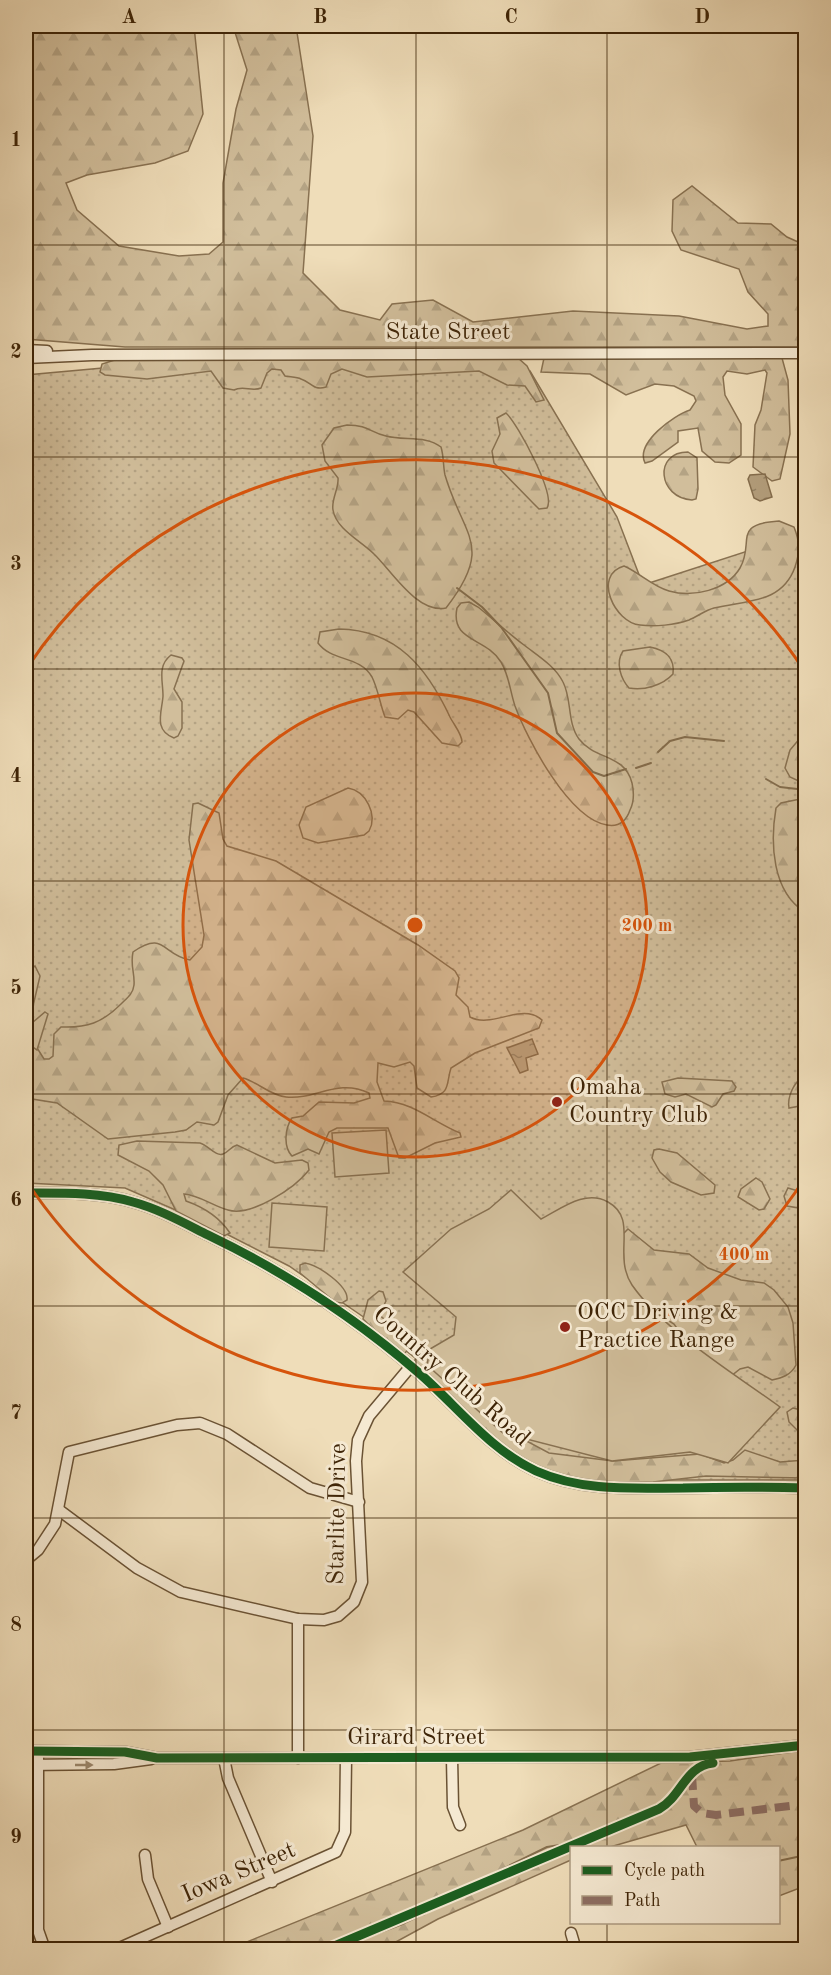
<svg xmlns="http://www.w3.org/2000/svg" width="831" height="1975" font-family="'Old Standard TT',serif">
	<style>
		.grass { fill: url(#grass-dots); stroke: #887151; stroke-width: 1.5 }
		.forest { fill: url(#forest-firs); stroke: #887151; stroke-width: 1.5 }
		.pitch { fill: #d1be9b; stroke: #887151; stroke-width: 1.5 }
		.water { fill: url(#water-ripples); stroke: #846d4d; stroke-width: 1.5 }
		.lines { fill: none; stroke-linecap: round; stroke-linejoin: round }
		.stream { stroke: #846d4d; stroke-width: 2 }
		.minor-casing { stroke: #6a5234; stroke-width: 13 }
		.minor { stroke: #f5e9d2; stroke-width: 10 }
		.quiet { stroke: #8d6e63; stroke-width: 8; stroke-dasharray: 15 8; stroke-linecap: butt }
		.cycleway-casing { stroke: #f5e9d2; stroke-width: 13 }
		.cycleway { stroke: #1b5e20; stroke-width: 9 }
		.oneway { fill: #9a866c }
		.grid { fill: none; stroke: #3e2407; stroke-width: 1.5; stroke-opacity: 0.55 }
		.ring { fill: none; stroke: #d7540c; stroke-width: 3 }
		.poi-dot { fill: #8f2418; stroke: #f5e9d2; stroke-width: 2 }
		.labels { text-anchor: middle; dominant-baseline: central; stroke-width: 6; stroke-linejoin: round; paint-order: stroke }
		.street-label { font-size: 24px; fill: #3e2407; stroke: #f5e9d2 }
		.poi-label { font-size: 24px; fill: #3e2407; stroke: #f5e9d2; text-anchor: start }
		.centre { fill: #d7540c; stroke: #f5e9d2; stroke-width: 3 }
		.ring-label { font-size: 18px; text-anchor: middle; font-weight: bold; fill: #d7540c; stroke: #f5e9d2; stroke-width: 6; stroke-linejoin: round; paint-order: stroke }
		.neatline { fill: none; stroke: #3e2407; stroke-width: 2 }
		.grid-label { font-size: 20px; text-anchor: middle; font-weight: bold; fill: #3e2407 }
	</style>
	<defs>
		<pattern id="grass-dots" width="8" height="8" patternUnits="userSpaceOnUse" patternTransform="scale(1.5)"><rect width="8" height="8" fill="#d1be9b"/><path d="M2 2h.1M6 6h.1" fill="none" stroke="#b4a384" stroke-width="1.8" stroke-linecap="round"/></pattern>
		<pattern id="forest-firs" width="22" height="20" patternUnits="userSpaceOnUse" patternTransform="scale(1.5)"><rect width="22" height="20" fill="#d1be9b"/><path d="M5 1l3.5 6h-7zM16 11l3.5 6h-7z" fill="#b4a384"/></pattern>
		<pattern id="water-ripples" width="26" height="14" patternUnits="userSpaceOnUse" patternTransform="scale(1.5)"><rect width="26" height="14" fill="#b39e7c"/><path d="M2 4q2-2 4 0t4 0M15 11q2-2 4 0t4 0" fill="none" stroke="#938164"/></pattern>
	</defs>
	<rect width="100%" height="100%" fill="#efddb9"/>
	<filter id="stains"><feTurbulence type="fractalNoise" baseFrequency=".00333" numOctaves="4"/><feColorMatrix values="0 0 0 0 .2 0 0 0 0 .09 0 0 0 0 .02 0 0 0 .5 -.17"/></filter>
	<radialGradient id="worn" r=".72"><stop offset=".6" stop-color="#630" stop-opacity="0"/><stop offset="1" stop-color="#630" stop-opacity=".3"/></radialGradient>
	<path class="grass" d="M147 364 530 371 617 517 643 585 800 534 805 535V1480H619L554 1469 365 1318 289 1266 203 1222 125 1188 26 1183V375Z"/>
	<g class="forest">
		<path d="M26 26H194L203 114 188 151 155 163 87 175 66 183 77 210 119 246 179 256 209 254 223 242V183L236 109 247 70 233 26H296L313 136 303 273 340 310 380 320 392 304 433 300 473 322 573 311 679 316 747 329 768 326V314L748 292 739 269 681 250 672 231 673 200 692 186 738 223 771 224 787 237 805 245V347H125L26 339Z"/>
		<path d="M121 358H518L527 366 544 400 536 402 525 386 507 385 479 371 367 377 342 369 331 374 326 387C313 391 311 382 301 379 297 377 290 377 285 376L281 370 272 369 267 373 261 388C252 392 243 385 234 390L223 388 211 371 147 379 105 375 100 372 102 364Z"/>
		<path d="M544 358H782L788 380 790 434 780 479 772 481 753 467 755 425 761 410 767 373 765 370 747 374 727 371 723 377 725 395 741 424V455L729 463 715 462 702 451 698 428 678 431V442L652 461 645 463C635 443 674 415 690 410L696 401 694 396 674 386 655 384 626 395 590 374 541 372Z"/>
		<path d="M506 413C518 424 556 495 547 508L539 509 533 503 494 463 492 451 500 434 497 418Z"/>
		<path d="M347 425C369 425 369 432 386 436 404 441 426 435 441 447 444 457 443 466 445 475 463 537 495 545 446 608 417 614 391 570 374 554 361 541 336 529 333 510 331 499 339 489 338 478L325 461 322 445 334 428Z"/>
		<path d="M688 452 697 458 698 489 696 499 692 500C658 498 653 452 688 452Z"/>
		<path d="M779 521 794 527C800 542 800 552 795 567 782 604 746 600 714 608 706 610 698 616 689 620 675 625 655 627 640 625 615 623 592 575 624 566 640 573 652 586 669 591 693 598 727 590 740 568 755 542 731 524 779 521Z"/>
		<path d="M469 602 478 607C493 619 508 633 524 645 538 656 555 666 563 682 572 699 567 723 579 739 595 760 625 754 632 783 634 792 634 802 630 810 626 822 619 827 607 825 569 819 527 739 515 706 510 691 509 675 501 662 486 637 450 642 457 608L461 603Z"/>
		<path d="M339 629C397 630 427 668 450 717 454 725 462 734 462 742L458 746 442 743 414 712 408 710 398 719 385 717C380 704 378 689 372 677 359 655 332 662 318 643L320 632Z"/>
		<path d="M650 647C665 650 675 657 673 674 663 685 644 691 629 688 621 679 615 663 623 651Z"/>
		<path d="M171 655 182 658 184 661 174 689 182 702V728L178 736 174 738C153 730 162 712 163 696 163 680 157 666 171 655Z"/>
		<path d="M805 694 806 784H805L790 777 785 768 790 750 801 737 798 722Z"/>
		<path d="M348 788C366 791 378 815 369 831L364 835 318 843 303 838 299 825 306 807Z"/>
		<path d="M805 798H806L805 912C772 892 770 843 776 808L781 803Z"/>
		<path d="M198 803 219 813 223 839 227 846 276 861 418 945 455 971 459 978 456 995 468 1007 470 1017C492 1029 522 1002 542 1020L539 1028 475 1053 451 1068C446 1083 451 1094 431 1097L417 1088 414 1066 410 1062 394 1067 378 1063 377 1082 384 1101C413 1102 433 1122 460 1133L461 1137 435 1143 405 1158H399L388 1128H337L329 1132 319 1154 308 1149 292 1156C283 1147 285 1128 292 1118L303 1116 319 1102 354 1103 370 1098 369 1093C337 1078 316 1100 286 1097 269 1095 258 1082 243 1078L228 1095 218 1122 214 1125 197 1122 186 1130 175 1132 108 1139 57 1103 26 1098V974L35 966 40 976 27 1032 44 1059H49L53 1056 54 1034 61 1027C87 1028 102 1023 121 1004 127 998 133 994 134 985 135 973 130 966 133 952 165 930 162 955 190 960L202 947 204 935 189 840 193 804Z"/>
		<path d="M805 1076V1105L789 1108C787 1097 794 1081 805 1076Z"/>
		<path d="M678 1078 732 1081 736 1087 734 1091 723 1094 716 1105 712 1107 686 1094 675 1097 665 1094 662 1082Z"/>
		<path d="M137 1141 200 1143C208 1145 216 1157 223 1154 229 1152 230 1147 237 1145L275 1163 302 1160 308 1163 309 1170C295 1188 251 1217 228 1210 213 1206 199 1195 184 1194L186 1201C203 1207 220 1218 230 1233L224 1236 176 1211 163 1185 149 1171 118 1155 119 1145Z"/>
		<path d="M659 1149 677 1153 715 1185 714 1193 701 1195 671 1182 660 1172 652 1158 654 1150Z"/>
		<path d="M756 1178 762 1182 770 1199 764 1209 759 1210 738 1197 741 1189Z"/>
		<path d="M788 1188 805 1193V1209L787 1206 784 1196Z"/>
		<path d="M628 1229 654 1250 689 1254 708 1268 741 1280 764 1283 774 1290 788 1307 793 1323 796 1365C791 1375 782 1378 772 1380L748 1367 740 1369 731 1376 684 1338 674 1324 650 1309 625 1277 622 1235Z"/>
		<path d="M305 1263C318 1265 349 1286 347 1300L342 1303 335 1302 300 1273V1265Z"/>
		<path d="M379 1291 383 1292 386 1301 379 1315 409 1338 411 1346 405 1353 396 1351 363 1319 368 1300Z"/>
		<path d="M421 1354 429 1356 504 1429 549 1453 613 1461 700 1454 724 1463 733 1460 745 1450 780 1462 805 1460V1478L706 1476 653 1482 599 1483 547 1472 506 1450 414 1362 417 1355Z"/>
		<path d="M793 1408 805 1411V1438L789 1422 787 1412Z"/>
		<path d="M805 1750V1886L779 1896 778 1848 697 1847 686 1825 610 1847 572 1848 571 1860 438 1919 383 1949 227 1950 523 1830 661 1763 730 1761Z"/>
	</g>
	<g class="pitch">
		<path d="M45 1012 48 1014 37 1050 26 1042V1028Z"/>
		<path d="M386 1130 389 1173 335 1177 332 1133Z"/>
		<path d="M511 1190 541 1219C561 1209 585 1189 608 1202 639 1219 612 1255 632 1285 664 1331 735 1374 780 1407L728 1463 690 1452 612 1461 503 1433 427 1365 430 1349 454 1335 456 1317 403 1272 451 1229 489 1209Z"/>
		<path d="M272 1203 327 1207 324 1251 269 1247Z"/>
	</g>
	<g class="water">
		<path d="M765 474 772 497 760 501 754 498 748 479 750 475Z"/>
		<path d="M532 1039 538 1054 526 1058 528 1070 520 1073 507 1048Z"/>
	</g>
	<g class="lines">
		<g class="stream">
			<path d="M457 588 482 607 501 627 548 693 557 733 593 772 604 776 626 769"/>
			<path d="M658 752 670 741 685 737 724 741"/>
			<path d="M636 768 651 763"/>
			<path d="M766 779 780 787 806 790"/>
			<path d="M778 1861 806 1855"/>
			<path d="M333 1950 400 1925 445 1904 474 1883 547 1847 566 1844"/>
		</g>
		<defs>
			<g id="minor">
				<path d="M26 350 47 351"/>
				<path d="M26 358 92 355 806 353"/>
				<path d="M26 1193C61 1193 99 1192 133 1202 159 1209 184 1223 208 1235 285 1272 354 1317 419 1373 457 1406 490 1450 536 1471 583 1492 634 1488 683 1488 724 1487 765 1487 806 1488"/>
				<path d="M59 1510 137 1568 181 1592 298 1619 324 1620 338 1616 354 1602 362 1582 356 1461 358 1440 369 1416 411 1366"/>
				<path d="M26 1560 38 1550 55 1524 69 1452 177 1425 200 1423 227 1434 310 1488 359 1502"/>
				<path d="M298 1619V1758"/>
				<path d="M26 1751 125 1752 157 1758 690 1757 806 1745"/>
				<path d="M38 1752V1930L45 1950"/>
				<path d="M224 1758 228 1778 272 1882"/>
				<path d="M452 1758 453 1807 460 1825"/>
				<path d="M26 1765 114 1764 151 1759"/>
				<path d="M145 1855 148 1879 168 1927"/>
				<path d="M571 1933 576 1950"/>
				<path d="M115 1950 336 1852 345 1832 346 1758"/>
			</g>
		</defs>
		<use href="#minor" class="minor-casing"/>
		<use href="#minor" class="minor"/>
		<path class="quiet" d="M692 1775 694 1806 702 1813 716 1815 806 1804"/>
		<defs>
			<g id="cycleway">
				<path d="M26 1193C61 1193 99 1192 133 1202 159 1209 184 1223 208 1235 285 1272 354 1317 419 1373 457 1406 490 1450 536 1471 583 1492 634 1488 683 1488 724 1487 765 1487 806 1488"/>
				<path d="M26 1751 125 1752 157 1758 690 1757 806 1745"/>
				<path d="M325 1950 659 1809C682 1796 685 1766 713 1763"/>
			</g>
		</defs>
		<use href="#cycleway" class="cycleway-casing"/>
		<use href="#cycleway" class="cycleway"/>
	</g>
	<defs><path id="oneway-solid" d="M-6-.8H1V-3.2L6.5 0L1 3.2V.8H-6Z" transform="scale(1.5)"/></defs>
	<use class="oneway" href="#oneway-solid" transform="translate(84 1765)"/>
	<path class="grid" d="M224 26V1950M416 26V1950M607 26V1848M26 245H806M26 457H806M26 669H806M26 881H806M26 1094H806M26 1306H806M26 1518H806M26 1730H806M607 1922V1950"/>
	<circle cx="415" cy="925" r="232" fill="#d7540c" fill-opacity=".12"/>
	<g class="ring">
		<circle cx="415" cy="925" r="232"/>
		<path d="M805 1178A465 465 0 0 1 27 1182M27 668A465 465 0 0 1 805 672"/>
	</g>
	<g class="poi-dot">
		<circle cx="557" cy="1102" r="6"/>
		<circle cx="565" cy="1327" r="6"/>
	</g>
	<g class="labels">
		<g class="street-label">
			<text x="448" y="333">State Street</text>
			<text transform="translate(451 1377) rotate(41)">Country Club Road</text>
			<text transform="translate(338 1514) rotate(-89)">Starlite Drive</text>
			<text x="416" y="1738">Girard Street</text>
			<text transform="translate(239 1873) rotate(-23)">Iowa Street</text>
		</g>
		<g class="poi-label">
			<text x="569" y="1088">Omaha<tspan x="569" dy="28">Country Club</tspan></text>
			<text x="577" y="1313">OCC Driving &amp;<tspan x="577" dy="28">Practice Range</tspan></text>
		</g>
	</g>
	<circle cx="415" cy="925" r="9" class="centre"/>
	<g class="ring-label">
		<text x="647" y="931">200 m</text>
		<text x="744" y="1260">400 m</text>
	</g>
	<rect width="831" height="1975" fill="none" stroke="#efddb9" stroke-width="66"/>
	<rect x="570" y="1846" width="210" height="78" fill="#f5e9d2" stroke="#ac9a81" stroke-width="1.5"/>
	<rect x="582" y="1866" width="30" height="9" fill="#1b5e20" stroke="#ac9a81" stroke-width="1.5"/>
	<text x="624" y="1876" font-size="18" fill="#3e2407">Cycle path</text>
	<rect x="582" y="1896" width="30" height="9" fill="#8d6e63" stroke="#ac9a81" stroke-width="1.5"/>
	<text x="624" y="1906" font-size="18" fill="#3e2407">Path</text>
	<rect x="33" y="33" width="765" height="1909" class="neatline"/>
	<g class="grid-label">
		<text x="129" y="23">A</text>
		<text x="320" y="23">B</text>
		<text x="511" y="23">C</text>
		<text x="702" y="23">D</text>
		<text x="16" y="146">1</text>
		<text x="16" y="358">2</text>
		<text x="16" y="570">3</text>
		<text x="16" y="782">4</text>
		<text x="16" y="994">5</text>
		<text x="16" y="1206">6</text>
		<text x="16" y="1419">7</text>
		<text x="16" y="1631">8</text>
		<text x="16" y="1843">9</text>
	</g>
	<rect width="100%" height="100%" filter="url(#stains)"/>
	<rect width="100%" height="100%" fill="url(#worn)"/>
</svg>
